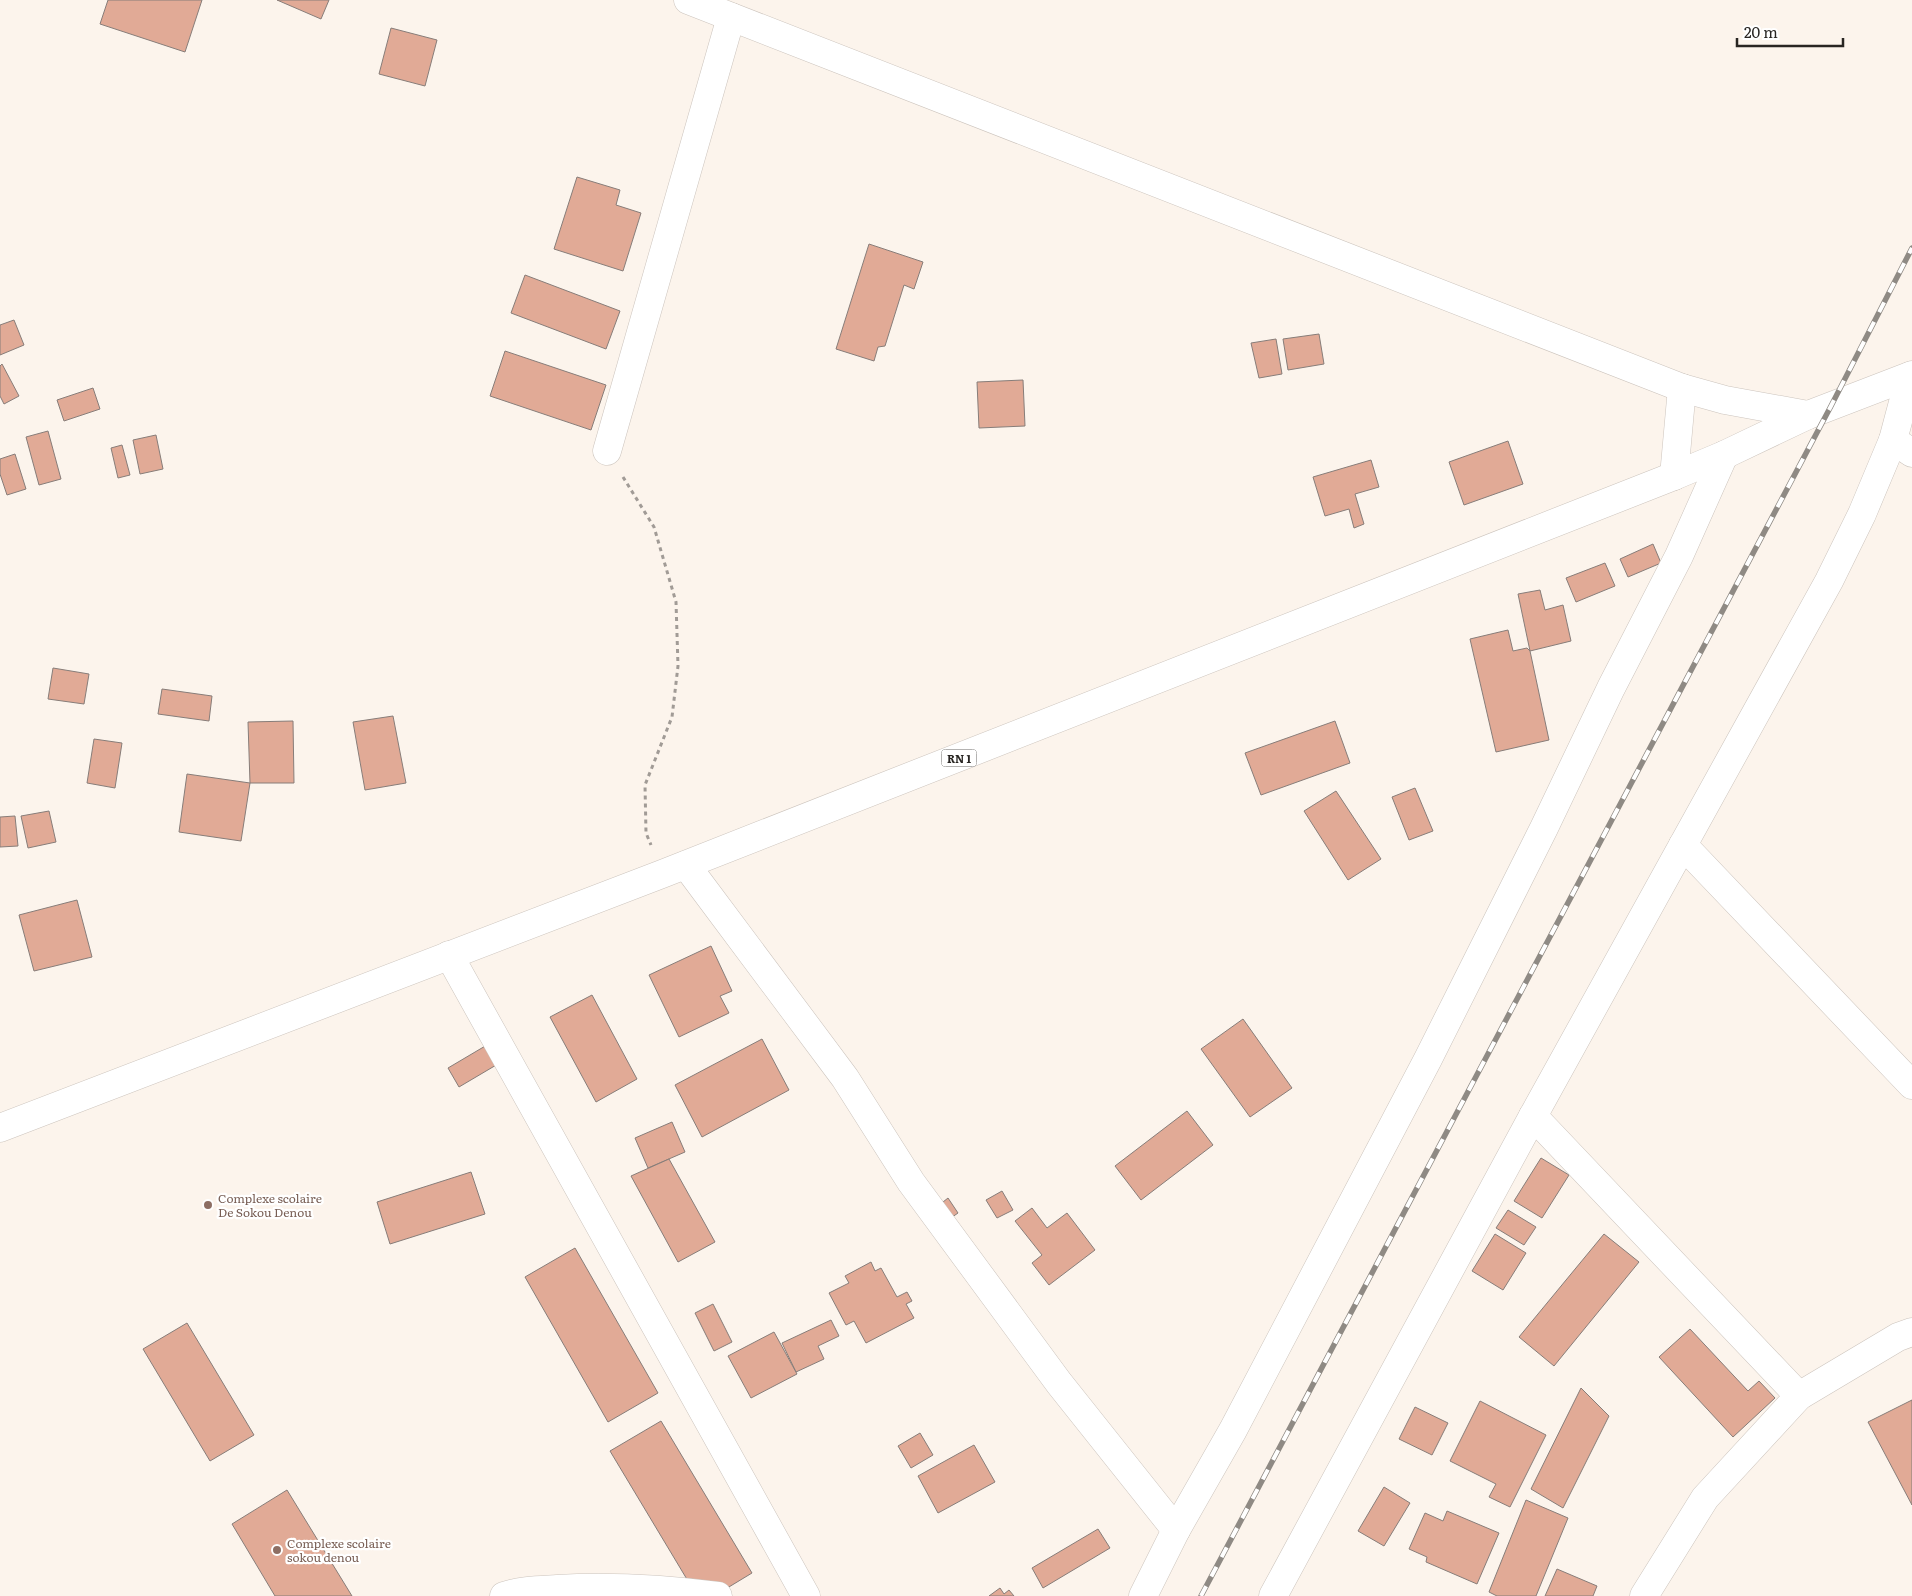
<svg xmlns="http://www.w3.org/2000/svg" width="1912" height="1596" font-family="Literata,serif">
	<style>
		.building { fill: #e1aa96; stroke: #877d79 }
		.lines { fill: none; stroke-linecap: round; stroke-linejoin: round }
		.street-casing { stroke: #ccc4bd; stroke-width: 29 }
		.secondary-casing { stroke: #ccc4bd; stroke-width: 29 }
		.primary-casing { stroke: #ccc4bd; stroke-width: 29 }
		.path { stroke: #a19b96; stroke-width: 3; stroke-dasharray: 4 4; stroke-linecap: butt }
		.street { stroke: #fff; stroke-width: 28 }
		.secondary { stroke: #fff; stroke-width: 28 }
		.primary { stroke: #fff; stroke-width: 28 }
		.rail-casing { stroke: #8f8a84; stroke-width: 5.5 }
		.rail { stroke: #fff; stroke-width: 4; stroke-dasharray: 11; stroke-linecap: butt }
		.education-dot { fill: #8d6e63; stroke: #fff; stroke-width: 2 }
		.labels { text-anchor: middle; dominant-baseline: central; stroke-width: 4.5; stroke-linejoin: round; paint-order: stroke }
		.shield { fill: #fff; stroke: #686664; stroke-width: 1 }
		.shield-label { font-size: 11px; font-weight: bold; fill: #282522 }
		.education-label { font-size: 12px; fill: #785e54; stroke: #fff; text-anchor: start }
	</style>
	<rect width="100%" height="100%" fill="#fcf4ec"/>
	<g class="building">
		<path d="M108 0H202L185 52 100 24Z"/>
		<path d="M277 0H329L321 19Z"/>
		<path d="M391 28 437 40 425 86 379 74Z"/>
		<path d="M577 177 620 190 616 205 641 213 623 271 554 249Z"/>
		<path d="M869 244 923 262 914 289 904 285 885 346 878 347 874 361 836 349Z"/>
		<path d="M525 275 620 311 606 349 511 313Z"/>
		<path d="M14 320 24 345 0 355V325Z"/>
		<path d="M1319 334 1324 364 1288 370 1283 339Z"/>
		<path d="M1276 339 1282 374 1259 378 1251 343Z"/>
		<path d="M505 351 606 385 591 430 490 396Z"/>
		<path d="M2 364 19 396 4 404 0 396V366Z"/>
		<path d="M1023 380 1025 426 979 428 977 382Z"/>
		<path d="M93 388 100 409 64 421 57 400Z"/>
		<path d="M48 431 61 479 39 485 26 437Z"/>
		<path d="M156 435 163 469 140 474 133 440Z"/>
		<path d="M1508 441 1523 484 1464 505 1449 462Z"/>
		<path d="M122 445 130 475 118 478 111 448Z"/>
		<path d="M15 454 26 489 7 495 0 474V459Z"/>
		<path d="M1371 460 1379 487 1355 494 1364 524 1354 528 1349 509 1325 516 1313 477Z"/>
		<path d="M1653 544 1661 563 1628 577 1620 559Z"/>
		<path d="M1605 563 1615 586 1576 602 1566 578Z"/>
		<path d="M1540 590 1545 610 1563 605 1571 641 1530 651 1518 594Z"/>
		<path d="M1508 630 1513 651 1527 648 1530 651 1549 740 1496 752 1470 639Z"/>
		<path d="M53 668 89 674 84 704 48 699Z"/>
		<path d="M162 689 212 696 209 721 158 714Z"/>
		<path d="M393 716 406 783 365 790 353 722Z"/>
		<path d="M293 721 294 783H250L248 722Z"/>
		<path d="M1335 721 1350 763 1261 795 1245 753Z"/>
		<path d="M94 739 122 743 115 788 87 783Z"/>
		<path d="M187 774 250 783 241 841 179 832Z"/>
		<path d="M1415 788 1433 831 1409 840 1392 797Z"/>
		<path d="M1336 791 1381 859 1348 880 1304 811Z"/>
		<path d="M49 811 56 842 28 848 21 816Z"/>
		<path d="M15 816 18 846 0 847V817Z"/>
		<path d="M77 900 92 957 34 971 19 915Z"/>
		<path d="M711 946 732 991 720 996 729 1013 679 1037 649 975Z"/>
		<path d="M592 995 637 1079 596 1102 550 1017Z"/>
		<path d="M1243 1019 1292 1088 1250 1117 1201 1049Z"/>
		<path d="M762 1039 789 1090 702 1137 675 1085Z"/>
		<path d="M492 1042 503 1061 459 1087 448 1068Z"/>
		<path d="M1187 1111 1213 1145 1141 1200 1115 1166Z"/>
		<path d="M672 1122 685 1152 648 1168 635 1138Z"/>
		<path d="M1541 1158 1569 1175 1542 1218 1514 1201Z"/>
		<path d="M669 1159 715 1242 678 1262 631 1176Z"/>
		<path d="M471 1172 485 1214 390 1244 377 1202Z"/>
		<path d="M1002 1191 1013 1210 997 1218 986 1200Z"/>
		<path d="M948 1198 958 1213 948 1220 938 1206Z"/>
		<path d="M1032 1208 1047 1228 1067 1213 1095 1250 1049 1285 1032 1263 1042 1255 1015 1221Z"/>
		<path d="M1508 1210 1536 1227 1524 1245 1496 1228Z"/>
		<path d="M1495 1234 1526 1253 1503 1290 1472 1271Z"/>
		<path d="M1604 1234 1639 1262 1554 1366 1519 1337Z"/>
		<path d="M575 1248 658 1393 608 1422 525 1277Z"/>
		<path d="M871 1262 875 1271 881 1268 897 1297 907 1292 912 1301 906 1304 914 1318 866 1343 854 1321 846 1325 829 1293 849 1283 845 1276Z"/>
		<path d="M713 1304 732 1342 714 1351 695 1313Z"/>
		<path d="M831 1320 839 1336 818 1346 824 1359 796 1372 782 1343Z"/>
		<path d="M187 1323 254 1435 210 1461 143 1349Z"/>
		<path d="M1690 1329 1748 1391 1759 1381 1775 1398 1733 1437 1659 1357Z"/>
		<path d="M774 1332 797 1374 751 1398 728 1356Z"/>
		<path d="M1581 1388 1609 1416 1563 1508 1531 1489Z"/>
		<path d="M1912 1400V1505L1868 1422Z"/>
		<path d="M1480 1401 1546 1435 1510 1507 1489 1497 1496 1484 1450 1461Z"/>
		<path d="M1415 1407 1448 1423 1432 1455 1399 1439Z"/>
		<path d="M661 1421 752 1573 714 1596H697L610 1451Z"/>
		<path d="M920 1433 933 1455 911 1468 898 1446Z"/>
		<path d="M974 1445 995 1482 938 1513 918 1476Z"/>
		<path d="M1384 1487 1410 1503 1384 1546 1358 1531Z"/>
		<path d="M287 1490 352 1596H275L232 1524Z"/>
		<path d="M1526 1500 1568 1518 1536 1596H1497L1489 1592Z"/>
		<path d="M1447 1511 1499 1533 1477 1584 1426 1562 1427 1557 1409 1549 1425 1513 1443 1521Z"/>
		<path d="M1098 1529 1110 1548 1043 1588 1032 1568Z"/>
		<path d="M1557 1569 1597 1586 1593 1596H1545Z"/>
		<path d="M1000 1588 1004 1594 1009 1590 1014 1596H989Z"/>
	</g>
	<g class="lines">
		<defs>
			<g id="street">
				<path d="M1893 440 1912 453"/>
				<path d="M607 451 731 17"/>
				<path d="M1683 845 1912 1085"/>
				<path d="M686 865 845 1078 911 1182 1059 1383 1176 1530"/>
				<path d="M449 955 806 1596"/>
				<path d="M1533 1116 1799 1396"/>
				<path d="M504 1596C521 1590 539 1590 557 1589 611 1586 664 1589 718 1596"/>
				<path d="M1143 1596 1176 1530 1233 1430 1428 1059 1544 828 1611 688 1679 556 1724 455"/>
				<path d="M1273 1596 1533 1116 1829 581 1862 514 1893 440 1910 376"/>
				<path d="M1644 1596 1705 1498 1799 1396 1898 1337 1912 1332"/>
			</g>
			<g id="secondary">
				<path d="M688 0 1682 388 1725 400 1808 415"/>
				<path d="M1674 476 1682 388"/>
			</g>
			<path id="primary" d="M0 1128 662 874 1674 476 1724 455 1808 415 1912 375"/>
		</defs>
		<use href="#street" class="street-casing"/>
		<use href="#secondary" class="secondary-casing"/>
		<use href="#primary" class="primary-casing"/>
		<path class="path" d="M623 477 654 527 676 602 678 666 672 717 645 785 646 833 651 845"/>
		<use href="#street" class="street"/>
		<use href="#secondary" class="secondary"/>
		<use href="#primary" class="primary"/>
		<defs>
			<path id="rail" d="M1201 1596 1831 406 1912 248"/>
		</defs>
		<use href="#rail" class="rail-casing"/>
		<use href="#rail" class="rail"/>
	</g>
	<g class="education-dot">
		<circle cx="208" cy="1205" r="5"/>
		<circle cx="277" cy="1550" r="5"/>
	</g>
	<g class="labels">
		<rect class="shield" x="941.5" y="749.5" width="35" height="17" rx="4"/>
		<g class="shield-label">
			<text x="959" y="758">RN 1</text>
		</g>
		<g class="education-label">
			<text x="218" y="1198">Complexe scolaire<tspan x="218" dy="14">De Sokou Denou</tspan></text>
			<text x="287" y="1543">Complexe scolaire<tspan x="287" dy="14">sokou denou</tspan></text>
		</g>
	</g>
	<path d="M1737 38v8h106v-8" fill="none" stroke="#282522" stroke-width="2.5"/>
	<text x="1744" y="38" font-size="15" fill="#282522" stroke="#ffffff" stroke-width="4" paint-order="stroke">20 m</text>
</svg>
